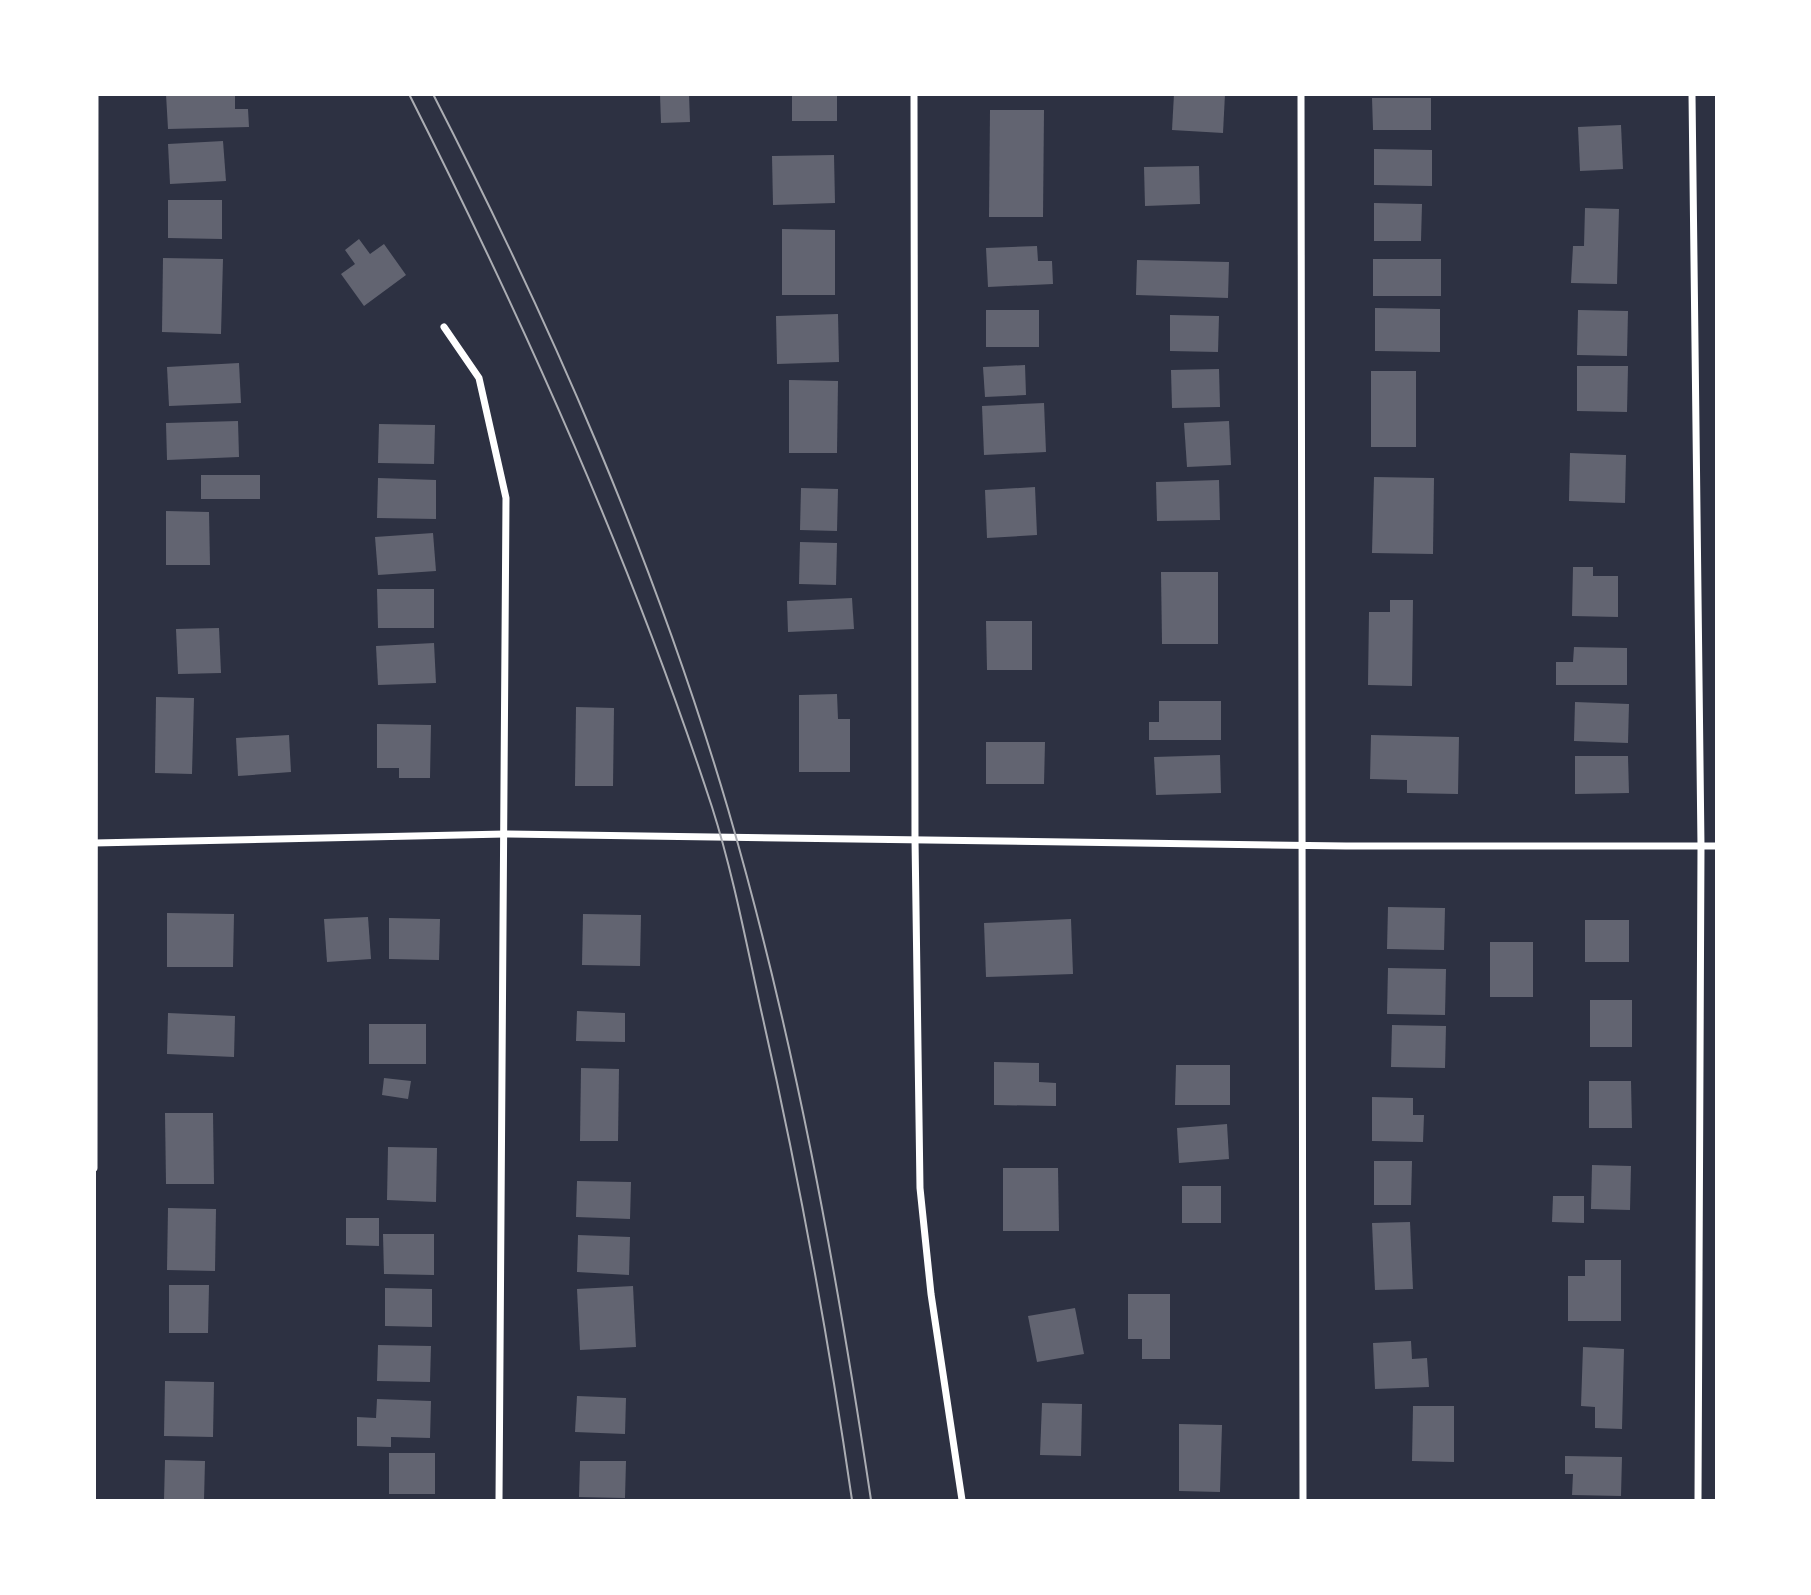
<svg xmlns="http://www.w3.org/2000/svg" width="1811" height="1595" font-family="'PT Sans',sans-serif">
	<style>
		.building { fill: #626471 }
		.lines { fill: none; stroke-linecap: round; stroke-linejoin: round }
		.minor { stroke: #fff; stroke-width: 7 }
		.tram { stroke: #abadb3; stroke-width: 2 }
	</style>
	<rect width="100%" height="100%" fill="#2d3142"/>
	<g class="building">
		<path d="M166 94H235V109H248L249 127 168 129Z"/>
		<path d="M660 94H689L690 122 661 123Z"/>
		<rect x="792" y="94" width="45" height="27"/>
		<path d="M1174 94H1225L1223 133 1172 130Z"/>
		<path d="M1372 98H1431V130H1373Z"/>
		<path d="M990 110H1044L1043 217H989Z"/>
		<path d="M1621 125 1623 169 1580 171 1578 127Z"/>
		<path d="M223 141 226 181 170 184 168 144Z"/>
		<path d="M1374 149 1432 150V186L1374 185Z"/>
		<path d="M834 155 835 203 773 205 772 156Z"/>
		<path d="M1199 166 1200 204 1145 206 1144 167Z"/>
		<path d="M168 200H222V239L168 238Z"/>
		<path d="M1374 203 1422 204 1421 241H1374Z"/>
		<path d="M1585 208 1619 209 1617 284 1571 283 1573 246H1584Z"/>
		<path d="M782 229 835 230V295H782Z"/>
		<path d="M359 239 370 254 384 244 406 275 364 306 341 274 355 264 345 250Z"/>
		<path d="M1037 246 1038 261H1052L1053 284 988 287 986 248Z"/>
		<path d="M163 258 223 259 221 334 162 332Z"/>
		<rect x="1373" y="259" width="68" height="37"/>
		<path d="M1137 260 1229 262 1228 298 1136 295Z"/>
		<path d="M1375 308 1440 309V352L1375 351Z"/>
		<rect x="986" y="310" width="53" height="37"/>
		<path d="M1578 310 1628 311 1627 356 1577 355Z"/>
		<path d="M838 314 839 362 777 364 776 316Z"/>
		<path d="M1170 315 1219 316 1218 352 1170 351Z"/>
		<path d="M239 363 241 403 169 406 167 367Z"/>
		<path d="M1025 365 1026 395 985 397 983 367Z"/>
		<path d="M1577 366H1628L1627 412 1577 411Z"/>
		<path d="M1219 369 1220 407 1172 408 1171 370Z"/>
		<rect x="1371" y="371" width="45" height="76"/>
		<path d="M789 380 838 381 837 453H789Z"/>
		<path d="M1044 403 1046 452 984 455 982 406Z"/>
		<path d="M238 421 239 457 167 460 166 423Z"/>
		<path d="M1229 421 1231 465 1187 467 1184 423Z"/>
		<path d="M379 424 435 425 434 464 378 463Z"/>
		<path d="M1570 453 1626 455 1625 503 1569 501Z"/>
		<rect x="201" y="475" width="59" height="24"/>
		<path d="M1374 477 1434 478 1433 554 1372 553Z"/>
		<path d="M378 478 436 480V519L377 518Z"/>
		<path d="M1219 480 1220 520 1157 521 1156 482Z"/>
		<path d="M1035 487 1037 535 987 538 985 490Z"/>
		<path d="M801 488 838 489 837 531 800 530Z"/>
		<path d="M166 511 209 512 210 565H166Z"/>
		<path d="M433 533 436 571 378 575 375 537Z"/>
		<path d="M800 542 837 543 836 585 799 584Z"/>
		<path d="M1573 567H1593V576H1618V617L1572 616Z"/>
		<path d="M1161 572H1218V644H1162Z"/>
		<path d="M377 589H434V628H378Z"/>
		<path d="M852 598 854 629 788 632 787 601Z"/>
		<path d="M1390 600H1413L1412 686 1368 685 1369 612H1390Z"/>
		<path d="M986 621H1032V670H987Z"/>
		<path d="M219 628 221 673 178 674 176 629Z"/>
		<path d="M434 643 436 683 378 685 376 646Z"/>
		<path d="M1574 647 1627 648V685H1556V662H1573Z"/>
		<path d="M837 694 838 719H850V772H799V695Z"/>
		<path d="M156 697 194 698 192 774 155 773Z"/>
		<path d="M1159 701H1221V740H1149V722H1159Z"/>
		<path d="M1575 702 1629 704 1628 743 1574 741Z"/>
		<path d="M576 707 614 708 613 786H575Z"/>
		<path d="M377 724 431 725 430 778H399V768H377Z"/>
		<path d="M289 735 291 772 238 776 236 738Z"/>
		<path d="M1371 735 1459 737 1458 794 1407 793V780L1370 779Z"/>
		<path d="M986 742H1045L1044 784H986Z"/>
		<path d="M1220 755 1221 793 1156 795 1154 757Z"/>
		<path d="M1575 756H1628L1629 793 1575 794Z"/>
		<path d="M1388 907 1445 908 1444 950 1387 949Z"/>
		<path d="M167 913 234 914 233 967H167Z"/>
		<path d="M583 914 641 915 640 966 582 965Z"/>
		<path d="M368 917 371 959 327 962 324 919Z"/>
		<path d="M389 918 440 919 439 960 389 959Z"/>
		<path d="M1071 919 1073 974 986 977 984 923Z"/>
		<rect x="1585" y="920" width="44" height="42"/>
		<rect x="1490" y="942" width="43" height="55"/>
		<path d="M1388 968 1446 969 1445 1015 1387 1014Z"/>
		<rect x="1590" y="1000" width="42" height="47"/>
		<path d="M577 1011 625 1013V1042L576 1041Z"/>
		<path d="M168 1013 235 1016 234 1057 167 1054Z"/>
		<rect x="369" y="1024" width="57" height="40"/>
		<path d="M1392 1025 1446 1026 1445 1068 1391 1067Z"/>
		<path d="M994 1062 1039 1063V1082L1056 1083V1106L994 1105Z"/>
		<path d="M1176 1065H1230V1105H1175Z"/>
		<path d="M581 1068 619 1069 618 1141H580Z"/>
		<path d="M384 1078 411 1081 408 1099 382 1095Z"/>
		<path d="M1589 1081H1631L1632 1128H1589Z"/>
		<path d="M1372 1097 1413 1098V1115H1424L1423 1142 1372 1141Z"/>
		<path d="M165 1113H213L214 1184H166Z"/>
		<path d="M1227 1124 1229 1159 1179 1163 1177 1128Z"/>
		<path d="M388 1147 437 1148 436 1202 387 1200Z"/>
		<path d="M1374 1161H1412L1411 1205H1374Z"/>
		<path d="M1592 1165 1631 1166 1630 1210 1591 1209Z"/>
		<path d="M1003 1168H1058L1059 1231H1003Z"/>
		<path d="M577 1181 631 1182 630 1219 576 1217Z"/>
		<rect x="1182" y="1186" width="39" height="37"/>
		<path d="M1553 1196H1584V1223L1552 1222Z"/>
		<path d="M168 1208 216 1209 215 1271 167 1270Z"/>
		<path d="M346 1218H379V1246L346 1245Z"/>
		<path d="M1410 1222 1413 1289 1375 1290 1372 1223Z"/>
		<path d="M383 1234H434V1275L384 1274Z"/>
		<path d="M578 1235 630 1237 629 1275 577 1272Z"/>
		<path d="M1585 1260H1621V1321H1568V1276H1585Z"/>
		<path d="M169 1285H209L208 1333H169Z"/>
		<path d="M633 1286 636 1347 580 1350 577 1289Z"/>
		<path d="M385 1288 432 1289V1327L385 1326Z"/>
		<path d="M1128 1294H1170V1359H1142V1339H1128Z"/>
		<path d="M1075 1308 1084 1354 1037 1362 1028 1316Z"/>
		<path d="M1411 1341 1412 1359 1427 1358 1429 1387 1375 1389 1373 1343Z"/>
		<path d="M378 1345 431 1346 430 1382 377 1381Z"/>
		<path d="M1583 1347 1624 1349 1622 1429 1595 1428V1407L1581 1406Z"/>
		<path d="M165 1381 214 1382 213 1437 164 1436Z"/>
		<path d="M577 1396 626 1398 625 1434 575 1432Z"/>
		<path d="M377 1399 431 1401 430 1438 391 1437V1447L357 1446V1417L376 1418Z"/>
		<path d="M1042 1403 1082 1404 1081 1456 1040 1455Z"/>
		<path d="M1413 1406H1454V1462L1412 1461Z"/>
		<path d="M1179 1424 1222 1425 1220 1492 1179 1491Z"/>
		<rect x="389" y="1453" width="46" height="41"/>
		<path d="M1565 1456 1622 1457 1621 1496 1572 1495 1573 1474H1565Z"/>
		<path d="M165 1460 205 1461 204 1500H164Z"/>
		<path d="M580 1461H626L625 1498 579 1497Z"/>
	</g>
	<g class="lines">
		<g class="minor">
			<path d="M914 94 915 839 920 1188 931 1294 962 1500"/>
			<path d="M1301 94 1303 1500"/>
			<path d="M1692 94 1701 846 1698 1500"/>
			<path d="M444 327 479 378 506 498 499 1500"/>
			<path d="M94 843 505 834 1346 846H1716"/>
			<path d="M94 1168 95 94"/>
		</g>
		<g class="tram">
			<path d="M409 94C525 324 632 562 712 807 733 873 746 942 761 1010 798 1172 828 1335 852 1500"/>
			<path d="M433 94C551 324 655 561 728 809 794 1036 836 1267 871 1500"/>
		</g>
	</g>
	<rect width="1811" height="1595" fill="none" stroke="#ffffff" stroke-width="192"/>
</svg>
